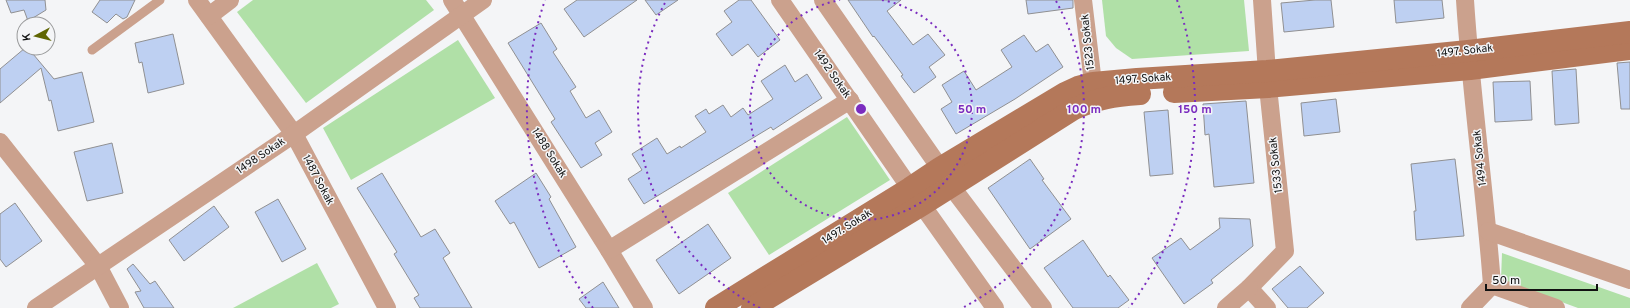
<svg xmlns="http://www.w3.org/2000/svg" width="1630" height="308" font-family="Overpass,sans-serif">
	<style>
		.green { fill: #b0e0a7 }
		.building { fill: #bed0f2; stroke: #909092 }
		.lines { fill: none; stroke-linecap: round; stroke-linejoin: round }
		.lane { stroke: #cba18d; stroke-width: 9 }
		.street { stroke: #cba18d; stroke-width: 18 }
		.secondary { stroke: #b4785a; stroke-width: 22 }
		.ring { fill: none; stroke: #7b2cbf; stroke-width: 2; stroke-dasharray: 2 4 }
		.labels { text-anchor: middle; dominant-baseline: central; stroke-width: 3; stroke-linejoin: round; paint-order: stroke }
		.street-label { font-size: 11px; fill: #111212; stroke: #f4f5f7 }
		.centre { fill: #7b2cbf; stroke: #f4f5f7; stroke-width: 2 }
		.ring-label { font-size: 12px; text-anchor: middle; font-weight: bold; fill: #7b2cbf; stroke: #f4f5f7; stroke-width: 3; stroke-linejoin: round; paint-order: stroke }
	</style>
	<rect width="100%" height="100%" fill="#f4f5f7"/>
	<g class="green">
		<path d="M253 0H426L434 10 306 103 237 12Z"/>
		<path d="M1102 0H1244L1249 51 1132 59 1116 48 1106 36Z"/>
		<path d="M458 40 495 98 351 180 323 128Z"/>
		<path d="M847 117 890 180 769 255 728 193Z"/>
		<path d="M1502 253 1630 298V308H1578L1501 280Z"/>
		<path d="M317 263 339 304 331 308H233Z"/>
	</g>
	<g class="building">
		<path d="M6 0H45L46 10 28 21 24 10 11 13Z"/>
		<path d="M100 0H135L127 17 123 19 116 14 107 23 92 12Z"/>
		<path d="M577 0H637L584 37 564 9Z"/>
		<path d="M645 0H678L656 15Z"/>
		<path d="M739 0H751L780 40 758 57 748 44 732 56 716 34 732 22 724 11Z"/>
		<path d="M848 0H901L887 11 913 45 928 34 945 55 929 67 936 77 914 93 901 76 903 75 874 36 873 37Z"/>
		<path d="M1026 0H1073V8L1028 14Z"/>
		<path d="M1315 0H1331L1334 27 1284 32 1281 3Z"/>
		<path d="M1394 0H1442L1444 18 1396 23Z"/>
		<path d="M541 23 557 49 553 52 576 87 570 91 586 118 599 110 612 132 595 143 602 155 581 168 551 122 555 119 508 43Z"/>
		<path d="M173 34 184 84 148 93 142 62 139 63 135 43Z"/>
		<path d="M1024 35 1036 52 1048 44 1063 67 1015 99 956 134 941 109 952 102 942 85 964 71 976 90 1012 67 1001 50Z"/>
		<path d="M25 48H28L54 79 82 72 94 122 58 131 51 100 49 101 41 68 0 103V69Z"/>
		<path d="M1630 62V109H1621L1617 63Z"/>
		<path d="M785 65 795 82 807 74 822 98 773 130 771 127 644 204 628 179 642 170 632 154 657 138 667 154 680 146 681 148 706 132 695 116 706 109 709 114 723 105 731 117 743 108 748 115 773 99 761 81Z"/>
		<path d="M1576 69 1579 123 1555 125 1552 71Z"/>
		<path d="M1530 81 1532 120 1495 122 1493 82Z"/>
		<path d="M1336 99 1340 132 1304 136 1301 103Z"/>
		<path d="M1246 101 1254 183 1214 187 1209 134 1205 135 1203 104Z"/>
		<path d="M1168 110 1173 174 1150 176 1144 112Z"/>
		<path d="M112 143 123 193 87 201 74 152Z"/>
		<path d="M1030 159 1044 179 1042 180 1071 219 1030 249 988 188Z"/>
		<path d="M1455 159 1464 236 1416 240 1414 211H1416L1411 164Z"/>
		<path d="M382 173 421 237 435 229 450 253 443 258 472 308H420L414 298 419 295 394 254 397 252 357 188Z"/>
		<path d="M536 173 551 197 549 199 576 247 539 268 514 222 510 224 495 201Z"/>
		<path d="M278 199 306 249 282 262 255 212Z"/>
		<path d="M15 203 42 241 6 267 0 259V214Z"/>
		<path d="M214 206 229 227 184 261 169 240Z"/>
		<path d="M1219 218 1250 219 1253 246 1211 280 1213 283 1184 304 1152 258 1181 238 1190 250 1220 228Z"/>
		<path d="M708 224 731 258 679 294 656 260Z"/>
		<path d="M1083 240 1108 277 1110 275 1129 300 1118 308H1073L1044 268Z"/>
		<path d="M133 264 150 284 155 281 174 308H144L135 292 141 291 127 269Z"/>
		<path d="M1300 266 1324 293 1307 308H1288L1272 289Z"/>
		<path d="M603 282 619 308H586L579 299Z"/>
	</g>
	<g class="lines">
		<path class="lane" d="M92 50 160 0"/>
		<g class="street">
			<path d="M197 0 294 134 387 308"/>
			<path d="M452 0 609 250 644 308"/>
			<path d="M780 0 910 188"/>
			<path d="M823 0 940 168"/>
			<path d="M1083 0 1093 83"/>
			<path d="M1262 0 1268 87 1285 251 1249 288 1267 308"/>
			<path d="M1465 0C1471 95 1485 190 1492 285L1470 308"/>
			<path d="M209 16 230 0"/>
			<path d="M0 142 98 266 120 308"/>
			<path d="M951 186 1043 308"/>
			<path d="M922 205 995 308"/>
			<path d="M1488 231 1630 280"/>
			<path d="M609 250 850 100"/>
			<path d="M1492 285 1556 308"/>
			<path d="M36 308 294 134 483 0"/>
			<path d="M1226 308 1249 288"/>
		</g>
		<g class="secondary">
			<path d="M1174 92 1268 87 1470 69 1630 49"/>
			<path d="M716 308 910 188 940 168 1065 93 1078 87 1093 83 1137 79 1267 71 1468 51 1630 32"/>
			<path d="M752 308 922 205 1074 109C1098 98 1114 96 1140 94"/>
		</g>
	</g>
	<g class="ring">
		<path d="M882 0A111 111 0 1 1 840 0"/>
		<path d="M760 308A223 223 0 0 1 666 1M1056 1A223 223 0 0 1 962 308"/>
		<path d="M593 308A334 334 0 0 1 545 0M1177 0A334 334 0 0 1 1129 308"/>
	</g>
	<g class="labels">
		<g class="street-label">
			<text transform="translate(1088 42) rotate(-96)">1523 Sokak</text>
			<text transform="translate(1465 51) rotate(-6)">1497. Sokak</text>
			<text transform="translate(832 74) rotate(55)">1492 Sokak</text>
			<text transform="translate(1143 79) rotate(-4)">1497. Sokak</text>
			<text transform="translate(549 153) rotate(58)">1488 Sokak</text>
			<text transform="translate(261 156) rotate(-34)">1498 Sokak</text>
			<text transform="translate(1480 158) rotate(-96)">1494 Sokak</text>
			<text transform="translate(1276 165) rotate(-96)">1533 Sokak</text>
			<text transform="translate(318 180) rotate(62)">1487 Sokak</text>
			<text transform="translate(847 227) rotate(-32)">1497. Sokak</text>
		</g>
	</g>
	<circle cx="861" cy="109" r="6" class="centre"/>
	<g class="ring-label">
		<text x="972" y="113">50 m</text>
		<text x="1084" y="113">100 m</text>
		<text x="1195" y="113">150 m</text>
	</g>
	<g transform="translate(36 36) rotate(263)"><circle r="19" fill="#f4f5f7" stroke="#999a9b"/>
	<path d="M0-3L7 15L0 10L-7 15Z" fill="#606603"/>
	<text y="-6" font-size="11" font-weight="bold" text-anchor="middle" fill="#111212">K</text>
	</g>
	<path d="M1486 284v6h111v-6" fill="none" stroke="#111212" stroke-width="2"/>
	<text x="1492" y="284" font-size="12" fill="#111212" stroke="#f4f5f7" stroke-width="3" paint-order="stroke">50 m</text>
</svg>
